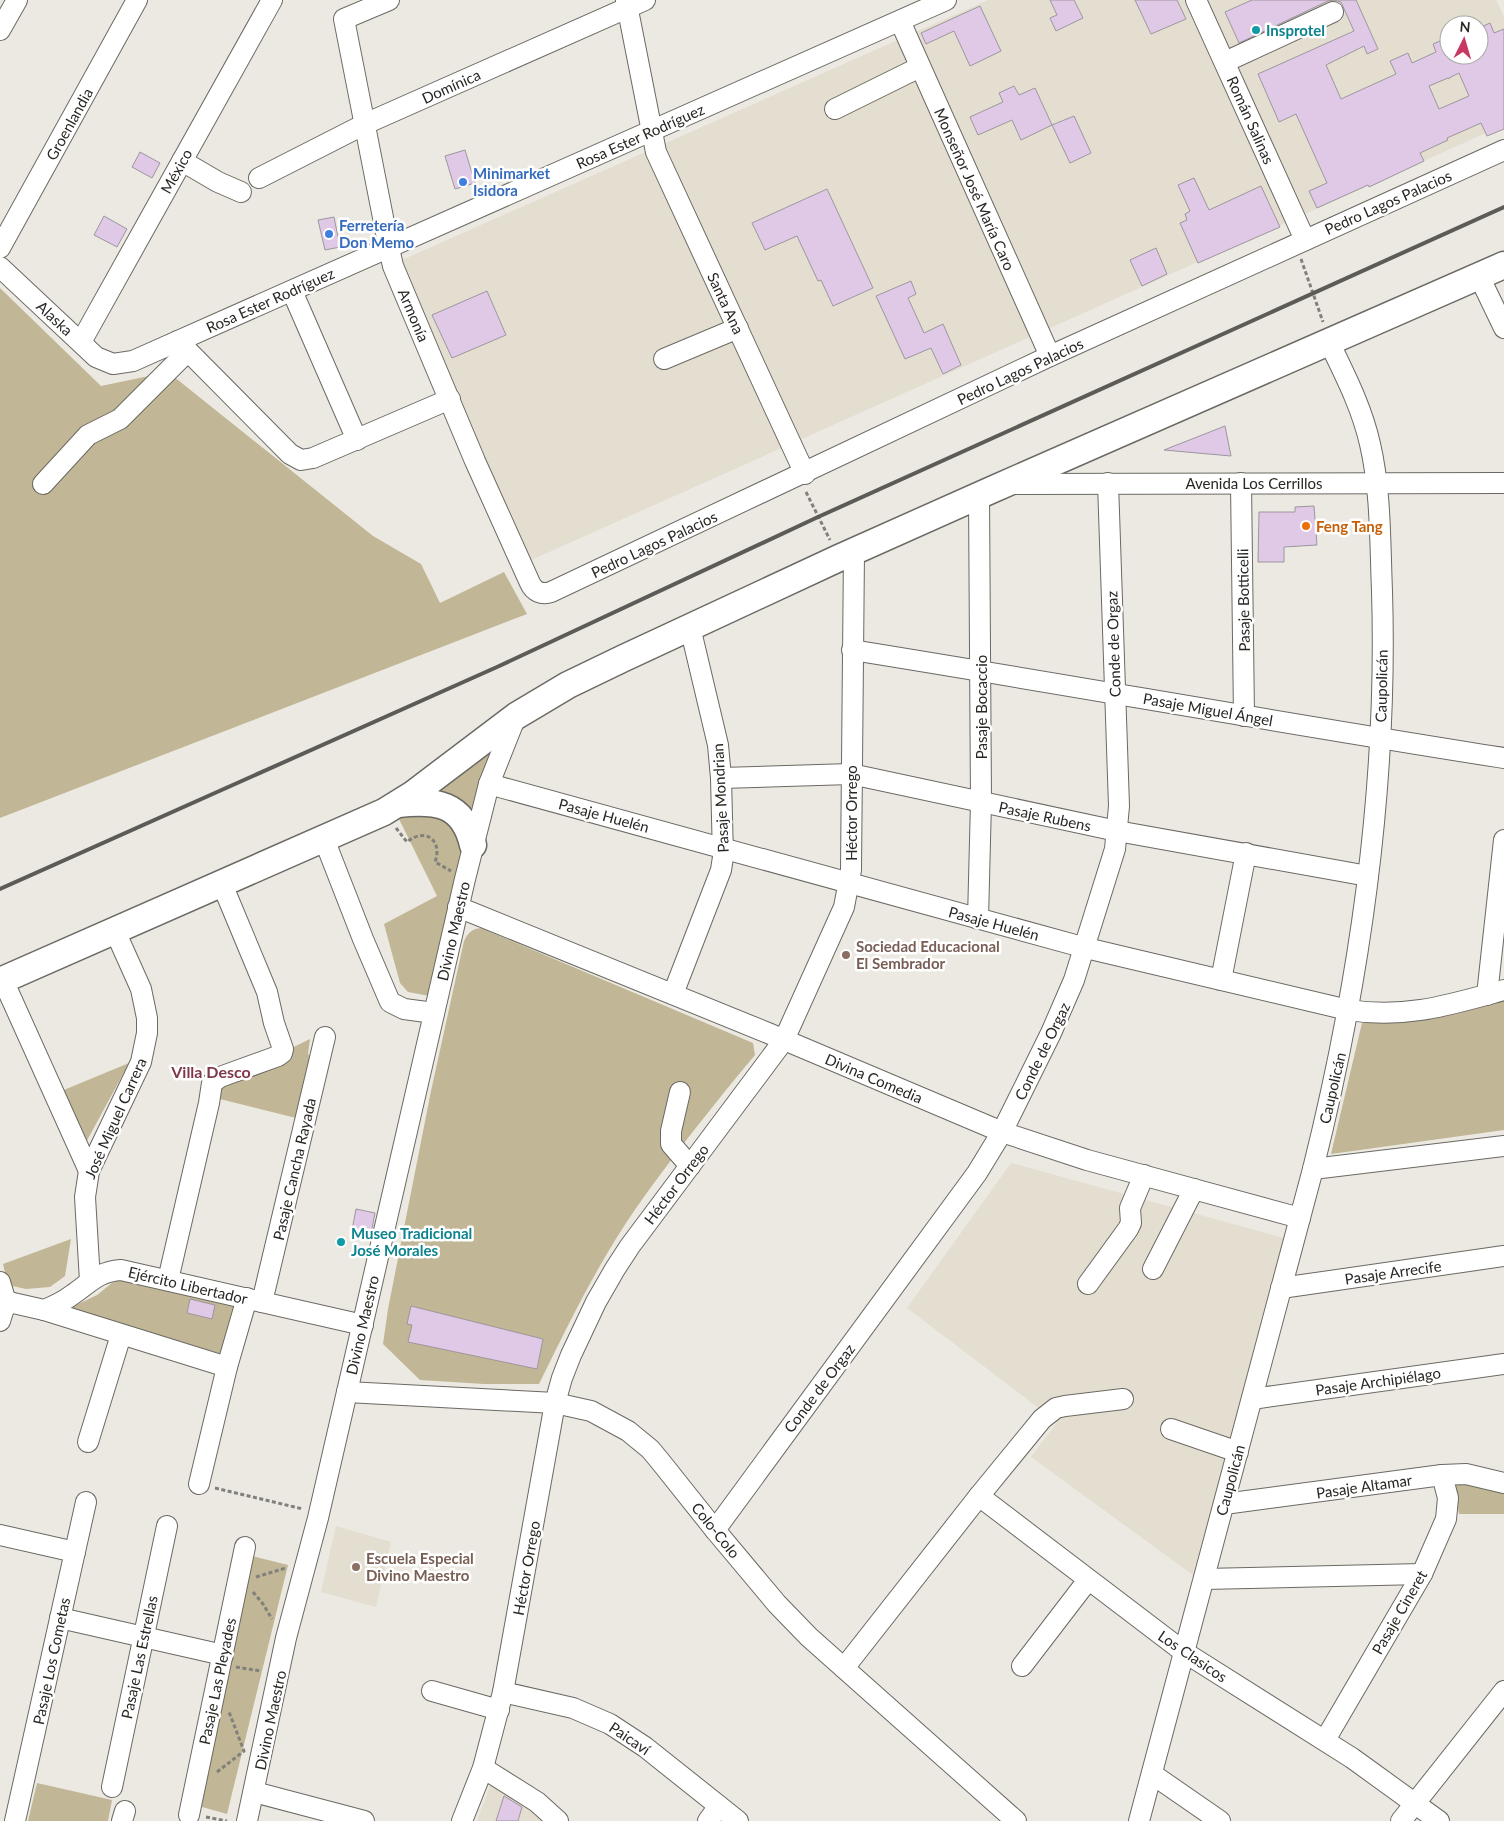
<svg xmlns="http://www.w3.org/2000/svg" width="1504" height="1821" font-family="Lato,sans-serif">
	<style>
		.built { fill: #e3ded0; fill-rule: evenodd }
		.green { fill: #c1b695 }
		.building { fill: #e0c8e7; stroke: #9c979d; fill-rule: evenodd }
		.lines { fill: none; stroke-linecap: round; stroke-linejoin: round }
		.minor-casing { stroke: #6b6963; stroke-width: 22 }
		.major-casing { stroke: #6b6963; stroke-width: 29 }
		.path { stroke: #81807b; stroke-width: 3; stroke-dasharray: 4 2.5; stroke-linecap: butt }
		.minor { stroke: #fff; stroke-width: 20 }
		.major { stroke: #fff; stroke-width: 26 }
		.rail { stroke: #5c5b57; stroke-width: 4 }
		.culture-dot { fill: #0f9aa8; stroke: #fff; stroke-width: 2 }
		.shop-dot { fill: #3f7fe0; stroke: #fff; stroke-width: 2 }
		.food-dot { fill: #e8710a; stroke: #fff; stroke-width: 2 }
		.education-dot { fill: #8d6e63; stroke: #fff; stroke-width: 2 }
		.labels { text-anchor: middle; dominant-baseline: central; stroke-width: 5; stroke-linejoin: round; paint-order: stroke }
		.culture-label { font-size: 15px; font-weight: bold; fill: #0d838f; stroke: #fff; text-anchor: start }
		.street-label { font-size: 15px; fill: #282724; stroke: #fff }
		.shop-label { font-size: 15px; font-weight: bold; fill: #366cbe; stroke: #fff; text-anchor: start }
		.food-label { font-size: 15px; font-weight: bold; fill: #c56008; stroke: #fff; text-anchor: start }
		.education-label { font-size: 15px; font-weight: bold; fill: #785e54; stroke: #fff; text-anchor: start }
		.neighbourhood-label { font-size: 16px; font-weight: bold; fill: #7f3848; stroke: #fff }
	</style>
	<rect width="100%" height="100%" fill="#ebe9e2"/>
	<g class="built">
		<path d="M988 0H1496L1504 17V125L520 565 402 260ZM1449 25H1479V55H1449Z"/>
		<path d="M1011 1163 1284 1238 1193 1575 1031 1457 1057 1422 907 1308Z"/>
		<path d="M336 1526 391 1542 376 1607 321 1592Z"/>
		<path d="M496 1770 571 1821H477Z"/>
	</g>
	<g class="green">
		<path d="M0 288 101 386 168 372 373 536 421 564 440 603 504 572 527 614 0 818Z"/>
		<path d="M492 743 494 750 476 827 425 795Z"/>
		<path d="M437 812 469 837 435 997 408 992 400 983 384 924 437 896 399 819 411 814Z"/>
		<path d="M481 928 753 1043 755 1055C714 1104 671 1158 634 1211 597 1265 568 1325 539 1384H484L420 1380 383 1344 388 1309 431 1091 464 941C468 933 471 929 481 928Z"/>
		<path d="M1504 998V1130L1331 1154 1362 1023 1451 1012Z"/>
		<path d="M310 1039 308 1054 314 1061 300 1119 216 1098 218 1084Z"/>
		<path d="M129 1063 84 1146 59 1092Z"/>
		<path d="M71 1239 65 1276 50 1287 26 1289 8 1285 3 1264Z"/>
		<path d="M126 1278 234 1305 222 1354 68 1309 97 1295 112 1283Z"/>
		<path d="M1453 1483 1477 1485 1504 1492V1514H1459Z"/>
		<path d="M248 1555 288 1565 227 1814 195 1805Z"/>
		<path d="M37 1783 112 1800 108 1821H28Z"/>
	</g>
	<g class="building">
		<path d="M1050 0H1074L1083 18 1056 31 1050 18 1057 15Z"/>
		<path d="M1135 0H1177L1186 19 1151 34Z"/>
		<path d="M1252 0H1356L1378 49 1367 54 1364 46 1326 65 1341 99 1396 74 1390 61 1408 53 1412 63 1436 52 1433 44 1449 37V55H1479V28L1490 23 1494 33 1504 29V129L1487 136 1481 123 1447 138 1448 140 1420 153 1424 161 1369 187 1368 185 1317 208 1309 191 1327 183 1296 114 1279 122 1258 74 1354 31 1341 2 1334 0 1328 1 1239 43 1225 12ZM1459 73 1469 96 1439 109 1429 86 1448 78 1449 79V78Z"/>
		<path d="M980 6 1001 51 970 66 954 31 926 44 921 33Z"/>
		<path d="M1014 86 1019 95 1035 88 1052 125 1021 140 1012 120 978 135 970 117 1003 102 999 93Z"/>
		<path d="M1074 116 1091 153 1070 163 1052 125Z"/>
		<path d="M465 150 475 183 455 189 445 156Z"/>
		<path d="M140 152 160 163 152 178 132 167Z"/>
		<path d="M1194 178 1209 210 1261 186 1280 227 1198 263 1180 223 1187 220 1185 214 1190 211 1178 185Z"/>
		<path d="M827 189 873 288 833 306 821 280 818 281 797 236 765 250 752 223Z"/>
		<path d="M104 216 127 229 117 247 94 235Z"/>
		<path d="M334 217 340 247 325 250 318 220Z"/>
		<path d="M1156 248 1167 274 1142 286 1130 260Z"/>
		<path d="M911 281 916 294 908 298 924 333 943 324 961 365 943 374 931 348 905 359 876 296Z"/>
		<path d="M487 291 506 335 452 358 432 315Z"/>
		<path d="M1225 426 1231 456 1164 450Z"/>
		<path d="M1314 506 1317 545 1284 547V562H1258L1259 512H1295V507Z"/>
		<path d="M356 1209 375 1213 371 1234 352 1230Z"/>
		<path d="M190 1299 215 1305 212 1319 187 1313Z"/>
		<path d="M411 1306 543 1339 537 1369 408 1342 412 1325 407 1324Z"/>
		<path d="M504 1796 522 1807 518 1821H496Z"/>
	</g>
	<g class="lines">
		<defs>
			<g id="minor">
				<path d="M389 0 344 19 389 248 393 266 475 461 530 583C534 592 542 595 551 592L1050 356 1504 150"/>
				<path d="M626 0 656 152 805 474"/>
				<path d="M1196 0 1305 240"/>
				<path d="M900 21 1050 356"/>
				<path d="M0 30 17 0"/>
				<path d="M1225 62 1333 12"/>
				<path d="M835 109 920 67"/>
				<path d="M182 161 218 182 241 192"/>
				<path d="M259 178 365 124 645 0"/>
				<path d="M0 248 137 0"/>
				<path d="M0 267 96 357 113 364 133 361 946 0"/>
				<path d="M1479 276 1504 328"/>
				<path d="M292 291 357 440"/>
				<path d="M178 341 290 454 301 460 313 458 450 399"/>
				<path d="M81 342 272 0"/>
				<path d="M664 359 738 328"/>
				<path d="M1241 483 1244 716"/>
				<path d="M43 484 88 435 120 419 188 351"/>
				<path d="M1011 484 1504 483"/>
				<path d="M852 650C1070 685 1286 724 1504 758"/>
				<path d="M721 778 851 774 1117 831 1368 876"/>
				<path d="M489 784 1086 948 1348 1010C1406 1019 1449 1005 1504 990"/>
				<path d="M324 839 363 939 390 1002 404 1009 434 1013"/>
				<path d="M458 907 768 1033 1002 1132 1087 1160 1300 1218"/>
				<path d="M978 919 981 802 979 495"/>
				<path d="M3 980 89 1171"/>
				<path d="M1221 980 1246 853"/>
				<path d="M673 994 721 870 723 857 721 778 718 745 690 627"/>
				<path d="M1487 995 1504 840"/>
				<path d="M680 1092 671 1131V1144L690 1166"/>
				<path d="M1313 1169 1504 1146"/>
				<path d="M1153 1269 1194 1189"/>
				<path d="M168 1280 209 1103 212 1083 220 1077 278 1056 282 1053 283 1049 274 1023 267 992 222 884"/>
				<path d="M90 1281 85 1197 89 1171 141 1062 147 1033V1018L141 989 115 931"/>
				<path d="M0 1282 6 1302 0 1321"/>
				<path d="M1088 1284 1128 1229 1131 1223 1130 1208 1144 1175"/>
				<path d="M1281 1288 1504 1256"/>
				<path d="M0 1300 44 1310C54 1306 64 1301 72 1295 91 1282 97 1272 121 1270L363 1325"/>
				<path d="M262 1302 325 1037"/>
				<path d="M44 1310 227 1367"/>
				<path d="M347 1392 555 1403 591 1411 628 1431 650 1449 660 1461 715 1530 777 1604 809 1637 1016 1821"/>
				<path d="M1252 1399 1504 1364"/>
				<path d="M1171 1429 1238 1452"/>
				<path d="M88 1442 121 1335"/>
				<path d="M199 1484 227 1367 247 1298"/>
				<path d="M979 1496 1184 1652 1352 1758 1439 1821"/>
				<path d="M1224 1504 1442 1475 1466 1474 1504 1483"/>
				<path d="M715 1530 977 1173 1002 1132 1051 1033 1074 980 1115 849 1119 806 1108 483"/>
				<path d="M0 1535 75 1552"/>
				<path d="M1204 1579 1422 1574"/>
				<path d="M60 1618 223 1655"/>
				<path d="M1022 1666 1088 1580"/>
				<path d="M844 1668 979 1496 1042 1419 1056 1408 1065 1406 1123 1399"/>
				<path d="M432 1691 499 1710"/>
				<path d="M503 1692 573 1708 610 1724 645 1747 738 1821"/>
				<path d="M1325 1740 1422 1574 1446 1519 1448 1498 1442 1475"/>
				<path d="M483 1768 537 1802 558 1821"/>
				<path d="M1152 1774 1220 1821"/>
				<path d="M112 1787 167 1526"/>
				<path d="M254 1792 364 1821"/>
				<path d="M189 1815 245 1547"/>
				<path d="M15 1821 86 1502"/>
				<path d="M122 1821 125 1811"/>
				<path d="M247 1821 286 1638 318 1518 465 879 489 784 516 716"/>
				<path d="M462 1821 483 1768 503 1692 555 1403 562 1378 571 1355 596 1302 615 1269 630 1246 784 1040 844 907 851 870 854 551"/>
				<path d="M708 1821 719 1806"/>
				<path d="M1139 1821 1313 1169C1360 981 1388 786 1382 591 1380 543 1381 491 1370 444 1362 408 1345 375 1329 342"/>
				<path d="M1401 1821 1504 1691"/>
			</g>
			<g id="major">
				<path d="M398 804C435 800 463 802 473 845"/>
				<path d="M0 981 384 812 413 794 516 716 568 685 624 658 839 558 989 491 1504 265"/>
			</g>
		</defs>
		<use href="#minor" class="minor-casing"/>
		<use href="#major" class="major-casing"/>
		<g class="path">
			<path d="M1301 259 1323 322"/>
			<path d="M806 492 830 540"/>
			<path d="M396 828 407 842C425 827 443 840 435 862L451 871"/>
			<path d="M215 1488 303 1509"/>
			<path d="M256 1577 286 1568"/>
			<path d="M253 1592 263 1604 272 1619"/>
			<path d="M236 1667 261 1671"/>
			<path d="M217 1772 244 1751 229 1712"/>
			<path d="M206 1817 227 1821"/>
		</g>
		<use href="#minor" class="minor"/>
		<use href="#major" class="major"/>
		<path class="rail" d="M0 889 497 667 818 517 1504 207"/>
	</g>
	<g class="culture-dot">
		<circle cx="1256" cy="30" r="5"/>
		<circle cx="341" cy="1242" r="5"/>
	</g>
	<g class="shop-dot">
		<circle cx="463" cy="182" r="5"/>
		<circle cx="329" cy="234" r="5"/>
	</g>
	<circle class="food-dot" cx="1306" cy="526" r="5"/>
	<g class="education-dot">
		<circle cx="846" cy="955" r="5"/>
		<circle cx="356" cy="1567" r="5"/>
	</g>
	<g class="labels">
		<g class="culture-label">
			<text x="1266" y="30">Insprotel</text>
			<text x="351" y="1233">Museo Tradicional<tspan x="351" dy="17">José Morales</tspan></text>
		</g>
		<g class="street-label">
			<text transform="translate(451 86) rotate(-24)">Domínica</text>
			<text transform="translate(1251 120) rotate(66)">Román Salinas</text>
			<text transform="translate(69 124) rotate(-61)">Groenlandia</text>
			<text transform="translate(640 136) rotate(-24)">Rosa Ester Rodríguez</text>
			<text transform="translate(176 171) rotate(-61)">México</text>
			<text transform="translate(975 189) rotate(66)">Monseñor José María Caro</text>
			<text transform="translate(1388 202) rotate(-24)">Pedro Lagos Palacios</text>
			<text transform="translate(270 300) rotate(-24)">Rosa Ester Rodríguez</text>
			<text transform="translate(726 303) rotate(65)">Santa Ana</text>
			<text transform="translate(414 315) rotate(67)">Armonía</text>
			<text transform="translate(55 318) rotate(43)">Alaska</text>
			<text transform="translate(1020 371) rotate(-25)">Pedro Lagos Palacios</text>
			<text x="1254" y="483">Avenida Los Cerrillos</text>
			<text transform="translate(654 544) rotate(-25)">Pedro Lagos Palacios</text>
			<text transform="translate(1243 600) rotate(-91)">Pasaje Botticelli</text>
			<text transform="translate(1113 644) rotate(-92)">Conde de Orgaz</text>
			<text transform="translate(1381 686) rotate(-89)">Caupolicán</text>
			<text transform="translate(981 707) rotate(-90)">Pasaje Bocaccio</text>
			<text transform="translate(1208 709) rotate(10)">Pasaje Miguel Ángel</text>
			<text transform="translate(720 798) rotate(-93)">Pasaje Mondrian</text>
			<text transform="translate(851 813) rotate(-90)">Héctor Orrego</text>
			<text transform="translate(604 815) rotate(15)">Pasaje Huelén</text>
			<text transform="translate(1045 816) rotate(12)">Pasaje Rubens</text>
			<text transform="translate(994 923) rotate(15)">Pasaje Huelén</text>
			<text transform="translate(453 931) rotate(-77)">Divino Maestro</text>
			<text transform="translate(1042 1051) rotate(-64)">Conde de Orgaz</text>
			<text transform="translate(874 1078) rotate(23)">Divina Comedia</text>
			<text transform="translate(1332 1088) rotate(-77)">Caupolicán</text>
			<text transform="translate(115 1118) rotate(-66)">José Miguel Carrera</text>
			<text transform="translate(294 1169) rotate(-77)">Pasaje Cancha Rayada</text>
			<text transform="translate(676 1184) rotate(-53)">Héctor Orrego</text>
			<text transform="translate(1393 1272) rotate(-8)">Pasaje Arrecife</text>
			<text transform="translate(188 1285) rotate(13)">Ejército Libertador</text>
			<text transform="translate(362 1325) rotate(-77)">Divino Maestro</text>
			<text transform="translate(1378 1381) rotate(-8)">Pasaje Archipiélago</text>
			<text transform="translate(819 1388) rotate(-53)">Conde de Orgaz</text>
			<text transform="translate(1230 1480) rotate(-75)">Caupolicán</text>
			<text transform="translate(1364 1486) rotate(-8)">Pasaje Altamar</text>
			<text transform="translate(716 1530) rotate(51)">Colo-Colo</text>
			<text transform="translate(526 1568) rotate(-80)">Héctor Orrego</text>
			<text transform="translate(1399 1612) rotate(-60)">Pasaje Cineret</text>
			<text transform="translate(1193 1656) rotate(34)">Los Clasicos</text>
			<text transform="translate(139 1657) rotate(-78)">Pasaje Las Estrellas</text>
			<text transform="translate(51 1661) rotate(-78)">Pasaje Los Cometas</text>
			<text transform="translate(217 1681) rotate(-78)">Pasaje Las Pleyades</text>
			<text transform="translate(270 1720) rotate(-78)">Divino Maestro</text>
			<text transform="translate(630 1738) rotate(34)">Paicaví</text>
		</g>
		<g class="shop-label">
			<text x="473" y="173">Minimarket<tspan x="473" dy="17">Isidora</tspan></text>
			<text x="339" y="225">Ferretería<tspan x="339" dy="17">Don Memo</tspan></text>
		</g>
		<g class="food-label">
			<text x="1316" y="526">Feng Tang</text>
		</g>
		<g class="education-label">
			<text x="856" y="946">Sociedad Educacional<tspan x="856" dy="17">El Sembrador</tspan></text>
			<text x="366" y="1558">Escuela Especial<tspan x="366" dy="17">Divino Maestro</tspan></text>
		</g>
		<g class="neighbourhood-label">
			<text x="211" y="1071">Villa Desco</text>
		</g>
	</g>
	<g transform="translate(1464 40) rotate(5)"><circle r="24" fill="#ffffff" stroke="#a9a9a7"/>
	<path d="M0-4L9 19L0 12L-9 19Z" fill="#c73962"/>
	<text y="-8" font-size="14" font-weight="bold" text-anchor="middle" fill="#282724">N</text>
	</g>
</svg>
